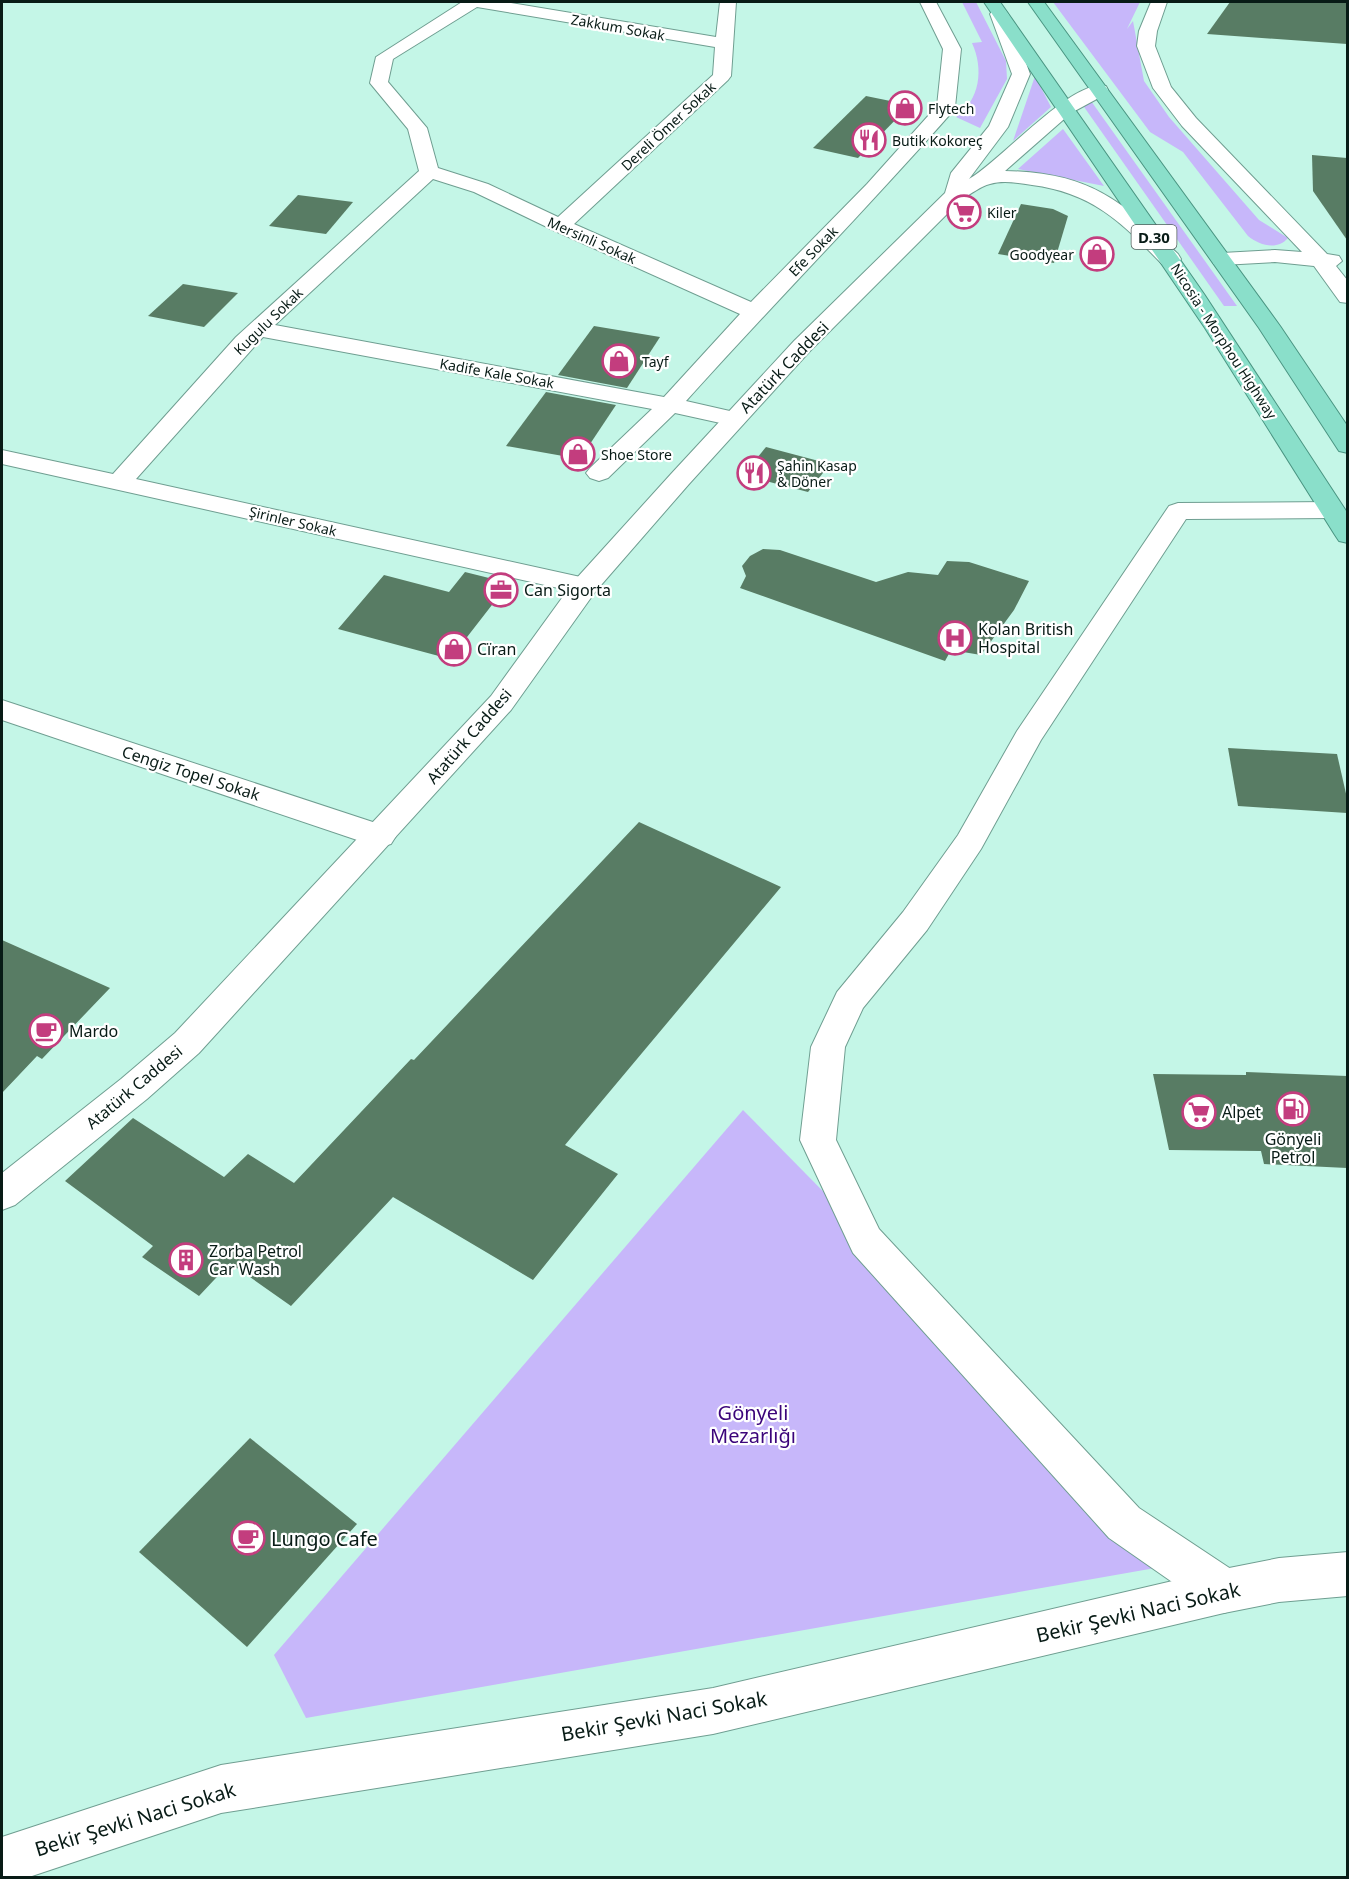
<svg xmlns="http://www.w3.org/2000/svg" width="1349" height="1879" font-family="'Noto Sans',sans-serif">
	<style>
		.green { fill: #c7b7fa }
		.building { fill: #587c64 }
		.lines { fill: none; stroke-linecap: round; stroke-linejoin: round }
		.minor-casing { stroke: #6f9e91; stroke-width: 2 }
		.tertiary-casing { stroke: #6f9e91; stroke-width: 2 }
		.secondary-casing { stroke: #6f9e91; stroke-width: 2 }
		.trunk-casing { stroke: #4a9582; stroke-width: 2 }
		.minor { fill: #fff; fill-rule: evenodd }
		.tertiary { fill: #fff; fill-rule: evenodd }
		.secondary { fill: #fff; fill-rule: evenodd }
		.trunk { fill: #8adfca; fill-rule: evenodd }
		.labels { text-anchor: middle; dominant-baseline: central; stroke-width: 4.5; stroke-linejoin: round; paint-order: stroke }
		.far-street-label { font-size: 14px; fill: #081b16; stroke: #fff }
		.far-poi-label { font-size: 14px; fill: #081b16; stroke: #fff; text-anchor: start }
		.shield { fill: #fff; stroke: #525f5c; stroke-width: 1.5 }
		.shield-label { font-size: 15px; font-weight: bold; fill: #081b16 }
		.street-label { font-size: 16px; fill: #081b16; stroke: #fff }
		.poi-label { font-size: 16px; fill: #081b16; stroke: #fff; text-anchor: start }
		.near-park-label { font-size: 20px; fill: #3b047a; stroke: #fff }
		.near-poi-label { font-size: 20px; fill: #081b16; stroke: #fff; text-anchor: start }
		.near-street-label { font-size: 20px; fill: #081b16; stroke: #fff }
	</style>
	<rect width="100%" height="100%" fill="#c4f6e7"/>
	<g class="green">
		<path d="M962 2H976L1006 61 1007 79 980 128 956 117C980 100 984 69 972 43L982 42Z"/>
		<path d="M1053 2H1140L1127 29 1133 21 1144 81 1169 117 1259 220 1288 238C1277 251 1259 245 1248 236L1183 152 1150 132Z"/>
		<path d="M1035 76 1051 107 1013 141Z"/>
		<path d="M1091 101 1237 306H1224L1082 104Z"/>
		<path d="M1063 129 1104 186 1018 169Z"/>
		<path d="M743 1110 1167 1541 1178 1564 306 1718 274 1655Z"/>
	</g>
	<g class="building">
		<path d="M1230 2H1347V44L1207 34Z"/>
		<path d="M866 96 910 105 858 158 813 148Z"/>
		<path d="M1312 155 1347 158V240L1313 191Z"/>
		<path d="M298 195 353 202 326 234 269 226Z"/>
		<path d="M1021 204 1053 209 1068 216 1054 263 998 254Z"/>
		<path d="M183 284 238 293 204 327 148 316Z"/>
		<path d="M594 326 660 337 627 388 558 375Z"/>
		<path d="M546 392 616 405 580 459 506 446Z"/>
		<path d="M766 447 830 464 808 492 743 475Z"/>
		<path d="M763 549 780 550 876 582 908 572 938 575 947 561 969 562 1029 581 1014 610 981 655 951 650 945 661 740 588 746 576 742 566 750 556Z"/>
		<path d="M465 572 509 583 450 659 338 629 384 575 449 592Z"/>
		<path d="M1228 748 1337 754 1347 798V813L1238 806Z"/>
		<path d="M639 822 781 887 565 1145 618 1174 533 1280 393 1197 291 1306 230 1263 199 1296 142 1257 153 1246 65 1181 133 1118 224 1177 248 1154 294 1183 411 1059 414 1060Z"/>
		<path d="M2 940 110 988 42 1059 37 1056 2 1093Z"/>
		<path d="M1246 1072 1347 1076V1168L1264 1164 1261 1151 1169 1150 1153 1074 1246 1075Z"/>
		<path d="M250 1438 357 1524 247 1647 139 1552Z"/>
	</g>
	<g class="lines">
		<defs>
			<g id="minor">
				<path d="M462 2H505L716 37 720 2H736L731 76 728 80 574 224 751 302 867 184 937 106 943 49 920 2H936L961 49 955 107 953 111C866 210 774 303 686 401L743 414 746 419 743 424 734 426 675 413 608 478 599 481 590 478 586 473 590 468 652 409 263 337 136 479 585 578 595 580 598 586 595 592 585 594 2 464V450L113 474 236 337 419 171 408 129 370 83 376 57ZM477 7 715 47 713 75 558 217 488 184 438 168 427 128 388 82 393 59ZM433 179 474 192 553 230 740 314 664 397 275 325Z"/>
				<path d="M1151 2H1167L1157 31 1155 46 1171 87 1196 118 1327 254 1339 256 1342 261 1336 266 1348 281V303L1340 302 1314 266 1275 262 1222 265 1214 264 1211 259 1214 254 1222 253 1275 250 1302 252 1182 126 1153 88 1137 46 1139 31Z"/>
				<path d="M1332 502 1341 505 1345 510 1341 515 1332 518 1186 519 1041 740 981 849 927 930 863 1008 845 1047 836 1140 879 1229 1139 1508 1240 1575 1246 1591 1240 1607 1224 1613 1208 1607 1109 1538 853 1253 800 1140 811 1047 837 992 903 912 958 835 1017 731 1169 506 1178 503Z"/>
				<path d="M2 700 391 828 396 836 391 844 380 847 369 844 2 720Z"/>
			</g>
			<path id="tertiary" d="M1348 1552V1596L1279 1602 1224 1613 713 1734 221 1813 26 1878H2V1837L221 1765 713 1688 1224 1569 1279 1558Z"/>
			<path id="secondary" d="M999 9 1005 10 1008 14 1030 74 1008 127 969 179C1001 161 1072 78 1106 86L1108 90 1106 94 1071 113 1005 171C1088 172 1121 200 1178 254L1181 259 1178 264 1170 265 1162 264C1121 222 1093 193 1032 185 1019 183 1003 180 990 184 981 186 971 194 962 199L810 351 689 484 595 592 511 710 199 1053 147 1099 15 1205 2 1210V1173L121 1079 175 1033 491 696 575 580 671 474 794 341 945 193 951 173 989 126 1012 74 990 14 993 10Z"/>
			<g id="trunk">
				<path d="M984 2H1000L1204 294 1348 514V543L1339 541 1335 535 1205 328Z"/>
				<path d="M1028 2H1044L1280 326 1348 427V453L1339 451 1259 328Z"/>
			</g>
		</defs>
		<use href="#minor" class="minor-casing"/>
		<use href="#tertiary" class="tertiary-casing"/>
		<use href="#secondary" class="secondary-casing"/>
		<use href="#trunk" class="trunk-casing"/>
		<use href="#minor" class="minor"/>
		<use href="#tertiary" class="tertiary"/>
		<use href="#secondary" class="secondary"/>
		<use href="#trunk" class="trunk"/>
	</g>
	<defs>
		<symbol id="shop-ring" viewBox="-11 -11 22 22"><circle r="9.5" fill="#fff" stroke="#c33d7e" stroke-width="1.5"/><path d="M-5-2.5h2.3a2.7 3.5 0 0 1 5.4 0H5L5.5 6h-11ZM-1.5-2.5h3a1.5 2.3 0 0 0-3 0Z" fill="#c33d7e"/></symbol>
		<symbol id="restaurant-ring" viewBox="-11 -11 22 22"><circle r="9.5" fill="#fff" stroke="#c33d7e" stroke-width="1.5"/><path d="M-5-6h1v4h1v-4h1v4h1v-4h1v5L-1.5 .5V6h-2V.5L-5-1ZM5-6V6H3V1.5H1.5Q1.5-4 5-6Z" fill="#c33d7e"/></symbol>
		<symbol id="supermarket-ring" viewBox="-11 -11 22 22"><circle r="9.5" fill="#fff" stroke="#c33d7e" stroke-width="1.5"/><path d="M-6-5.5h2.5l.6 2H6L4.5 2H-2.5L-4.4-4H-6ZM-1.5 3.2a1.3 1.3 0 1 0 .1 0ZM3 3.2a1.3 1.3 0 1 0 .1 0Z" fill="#c33d7e"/></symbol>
		<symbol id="office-ring" viewBox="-11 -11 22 22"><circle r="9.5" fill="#fff" stroke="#c33d7e" stroke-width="1.5"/><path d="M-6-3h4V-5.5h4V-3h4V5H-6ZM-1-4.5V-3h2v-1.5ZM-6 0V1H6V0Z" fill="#c33d7e"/></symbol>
		<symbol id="hospital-ring" viewBox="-11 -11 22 22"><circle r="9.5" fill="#fff" stroke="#c33d7e" stroke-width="1.5"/><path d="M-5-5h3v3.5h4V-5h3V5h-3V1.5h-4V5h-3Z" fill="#c33d7e"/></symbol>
		<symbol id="cafe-ring" viewBox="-11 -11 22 22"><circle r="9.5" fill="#fff" stroke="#c33d7e" stroke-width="1.5"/><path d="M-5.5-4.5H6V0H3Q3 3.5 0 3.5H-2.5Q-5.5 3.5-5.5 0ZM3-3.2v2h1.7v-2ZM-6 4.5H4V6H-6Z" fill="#c33d7e"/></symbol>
		<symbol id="fuel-ring" viewBox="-11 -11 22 22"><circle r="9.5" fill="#fff" stroke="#c33d7e" stroke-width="1.5"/><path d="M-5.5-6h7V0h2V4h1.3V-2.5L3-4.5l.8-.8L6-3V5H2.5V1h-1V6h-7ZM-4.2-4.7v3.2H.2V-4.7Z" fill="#c33d7e"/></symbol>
		<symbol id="building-ring" viewBox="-11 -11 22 22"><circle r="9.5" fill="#fff" stroke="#c33d7e" stroke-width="1.5"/><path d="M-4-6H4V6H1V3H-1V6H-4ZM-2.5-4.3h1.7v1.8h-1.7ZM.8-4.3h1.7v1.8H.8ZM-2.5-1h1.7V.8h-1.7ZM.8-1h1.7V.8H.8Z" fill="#c33d7e"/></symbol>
	</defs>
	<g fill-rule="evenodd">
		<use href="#shop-ring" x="886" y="89" width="38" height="38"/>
		<use href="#restaurant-ring" x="850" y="121" width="38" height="38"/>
		<use href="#supermarket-ring" x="945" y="193" width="38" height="38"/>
		<use href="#shop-ring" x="1078" y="235" width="38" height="38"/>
		<use href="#shop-ring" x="600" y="342" width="38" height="38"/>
		<use href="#shop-ring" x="559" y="435" width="38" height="38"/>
		<use href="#restaurant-ring" x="735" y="454" width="38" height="38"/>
		<use href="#office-ring" x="482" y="571" width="38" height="38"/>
		<use href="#hospital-ring" x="936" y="619" width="38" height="38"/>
		<use href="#shop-ring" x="435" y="630" width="38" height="38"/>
		<use href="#cafe-ring" x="27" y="1012" width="38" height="38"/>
		<use href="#fuel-ring" x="1274" y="1090" width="38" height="38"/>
		<use href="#supermarket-ring" x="1180" y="1093" width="38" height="38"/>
		<use href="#building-ring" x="167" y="1241" width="38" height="38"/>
		<use href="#cafe-ring" x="229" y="1519" width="38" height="38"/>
	</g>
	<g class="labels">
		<g class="far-street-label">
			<text transform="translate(618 27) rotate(10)">Zakkum Sokak</text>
			<text transform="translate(668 126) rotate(-43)">Dereli Ömer Sokak</text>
			<text transform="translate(592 240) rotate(24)">Mersinli Sokak</text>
			<text transform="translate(813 251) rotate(-46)">Efe Sokak</text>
			<text transform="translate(268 321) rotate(-44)">Kugulu Sokak</text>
			<text transform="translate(1224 341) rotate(57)">Nicosia - Morphou Highway</text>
			<text transform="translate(497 373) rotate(10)">Kadife Kale Sokak</text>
			<text transform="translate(293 521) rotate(13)">Şirinler Sokak</text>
		</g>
		<g class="far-poi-label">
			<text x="928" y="108">Flytech</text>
			<text x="892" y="140">Butik Kokoreç</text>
			<text x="987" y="212">Kiler</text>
			<text x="1074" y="254" text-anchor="end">Goodyear</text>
			<text x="642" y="361">Tayf</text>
			<text x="601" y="454">Shoe Store</text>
			<text x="777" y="465">Şahin Kasap<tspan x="777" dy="16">&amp; Döner</tspan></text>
		</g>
		<rect class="shield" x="1131.5" y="225" width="45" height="24" rx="4.5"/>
		<g class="shield-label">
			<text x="1154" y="237">D.30</text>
		</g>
		<g class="street-label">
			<text transform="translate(784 367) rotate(-46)">Atatürk Caddesi</text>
			<text transform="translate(469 736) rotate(-49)">Atatürk Caddesi</text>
			<text transform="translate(191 773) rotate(18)">Cengiz Topel Sokak</text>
			<text transform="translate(134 1087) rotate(-40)">Atatürk Caddesi</text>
		</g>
		<g class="poi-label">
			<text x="524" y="590">Can Sigorta</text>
			<text x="978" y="629">Kolan British<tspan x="978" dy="18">Hospital</tspan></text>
			<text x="477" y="649">Cïran</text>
			<text x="69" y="1031">Mardo</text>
			<text x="1222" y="1112">Alpet</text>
			<text x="1293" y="1139" text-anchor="middle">Gönyeli<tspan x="1293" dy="18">Petrol</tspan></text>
			<text x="209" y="1251">Zorba Petrol<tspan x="209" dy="18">Car Wash</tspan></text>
		</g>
		<g class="near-park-label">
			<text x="753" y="1412">Gönyeli<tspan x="753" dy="23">Mezarlığı</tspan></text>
		</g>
		<g class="near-poi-label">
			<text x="271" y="1538">Lungo Cafe</text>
		</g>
		<g class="near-street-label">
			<text transform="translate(1138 1612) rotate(-13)">Bekir Şevki Naci Sokak</text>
			<text transform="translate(664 1716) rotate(-10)">Bekir Şevki Naci Sokak</text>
			<text transform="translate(135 1819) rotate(-17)">Bekir Şevki Naci Sokak</text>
		</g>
	</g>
	<rect width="1349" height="1879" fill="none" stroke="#081b16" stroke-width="6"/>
</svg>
